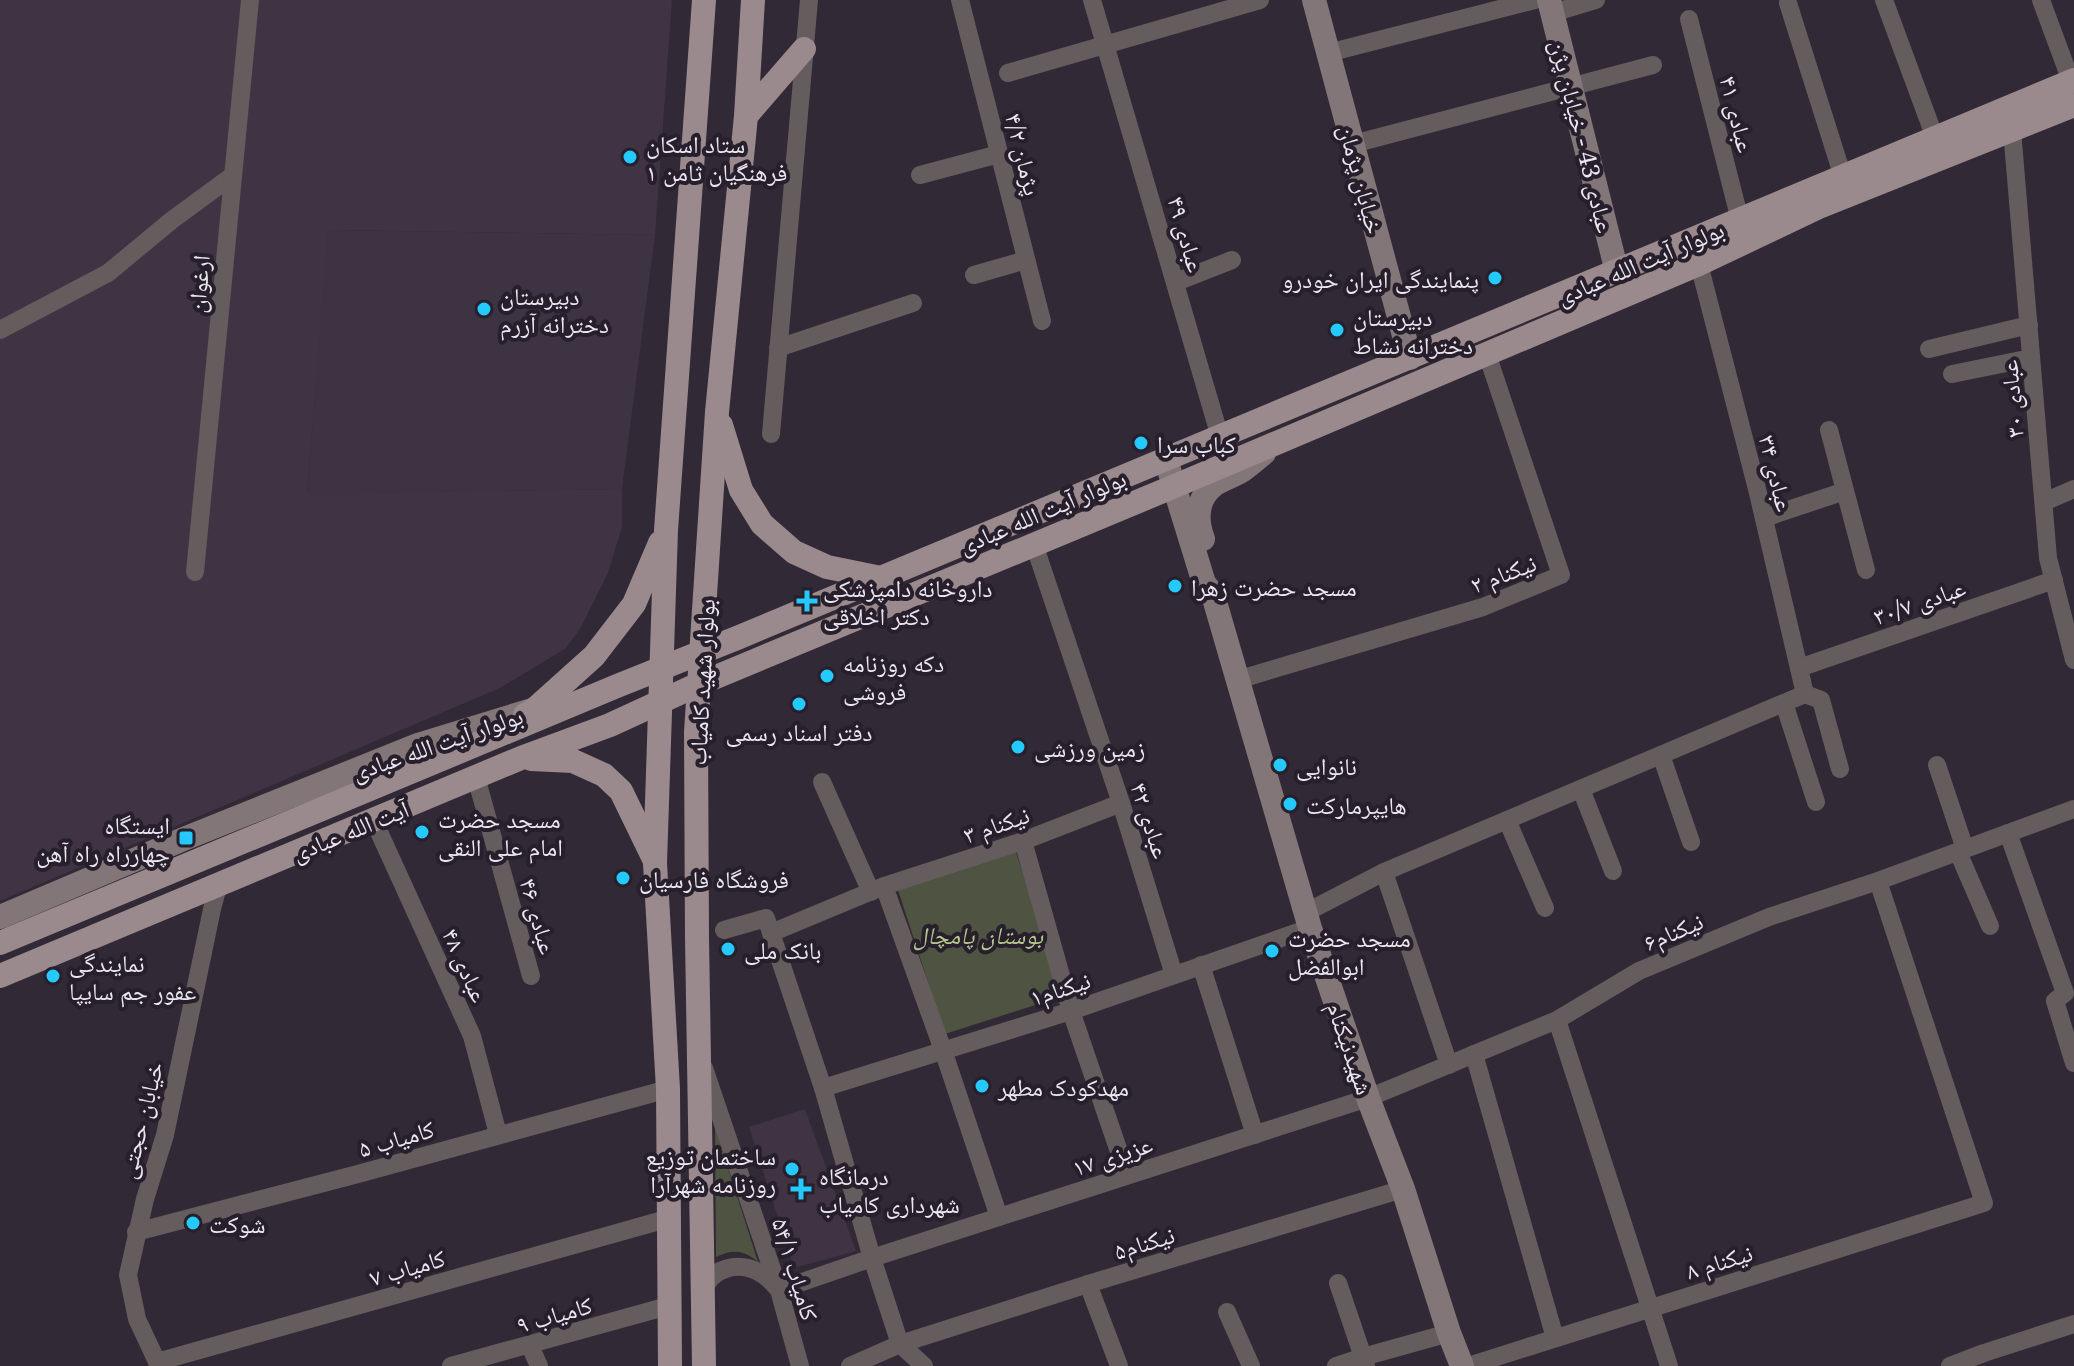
<svg xmlns="http://www.w3.org/2000/svg" width="2074" height="1366" font-family="'Noto Serif','Noto Naskh Arabic',serif">
	<style>
		.built { fill: #3f3344 }
		.education { fill: #3d3343 }
		.green { fill: #4e5441 }
		.lines { fill: none; stroke-linecap: round; stroke-linejoin: round }
		.street { stroke: #645c5d; stroke-width: 18 }
		.secondary { stroke: #837678; stroke-width: 24 }
		.primary { stroke: #9b8a8d; stroke-width: 24 }
		.poi-dot { fill: #24c9fe; stroke: #271f2b; stroke-width: 3 }
		.labels { text-anchor: middle; dominant-baseline: central; stroke-width: 8; stroke-linejoin: round; paint-order: stroke }
		.street-label { font-size: 24px; fill: #ece7ef; stroke: #271f2b }
		.poi-label { font-size: 24px; fill: #ece7ef; stroke: #271f2b; text-anchor: start }
		.park-label { font-size: 24px; font-style: italic; fill: #b6c78d; stroke: #271f2b }
	</style>
	<rect width="100%" height="100%" fill="#312935"/>
	<g class="built">
		<path d="M0 0H672L655 235 329 230 307 493 622 489V527L608 573 580 629 565 649 500 688 0 901Z"/>
		<path d="M805 1109 856 1251 794 1268 749 1127Z"/>
	</g>
	<path class="education" d="M328 230 655 235 622 489 307 494Z"/>
	<g class="green">
		<path d="M1016 852 1063 996 945 1034 898 890Z"/>
		<path d="M715 1127 758 1262C744 1250 733 1249 716 1257Z"/>
	</g>
	<g class="lines">
		<g class="street">
			<path d="M960 0 1042 321"/>
			<path d="M1092 0 1220 437"/>
			<path d="M1884 0 1935 138"/>
			<path d="M2041 0 2071 81"/>
			<path d="M1788 3 1843 177"/>
			<path d="M1553 13 1596 0"/>
			<path d="M1689 19 1740 220"/>
			<path d="M1328 53 1535 0"/>
			<path d="M1008 73 1260 0"/>
			<path d="M2009 120 2012 130 2048 558 2074 660"/>
			<path d="M1353 144 1653 65"/>
			<path d="M920 175 999 154"/>
			<path d="M1699 264 1757 489 1805 694"/>
			<path d="M974 275 1026 260"/>
			<path d="M1176 282 1232 260"/>
			<path d="M0 330 108 273 172 220 232 176"/>
			<path d="M778 348 913 303"/>
			<path d="M1929 349 2029 325"/>
			<path d="M1952 374 2031 358"/>
			<path d="M1829 430 1866 570"/>
			<path d="M771 434 809 0"/>
			<path d="M2044 502 2074 489"/>
			<path d="M1764 518 1845 491"/>
			<path d="M1034 544 1121 803 1174 975"/>
			<path d="M195 572 250 0"/>
			<path d="M1799 668 2054 580"/>
			<path d="M1237 680 1483 607 1561 575 1487 354"/>
			<path d="M1805 694 1821 700 1840 769"/>
			<path d="M1784 703 1816 802"/>
			<path d="M1661 755 1691 842"/>
			<path d="M1937 765 1965 849"/>
			<path d="M476 777 531 976"/>
			<path d="M822 782 871 892"/>
			<path d="M1581 789 1613 871"/>
			<path d="M1507 820 1545 908"/>
			<path d="M374 821 472 1036 498 1134"/>
			<path d="M2008 833 2065 993 2055 1001 2074 1063"/>
			<path d="M1023 841 1071 1011 1127 1175"/>
			<path d="M1958 852 1990 926"/>
			<path d="M1384 872 1449 1065"/>
			<path d="M884 886 943 1050 999 1217"/>
			<path d="M1305 913 1384 872 1805 694"/>
			<path d="M724 930 766 918 823 1088 872 1258 900 1344 924 1366"/>
			<path d="M771 933 884 886 1023 841 1121 803"/>
			<path d="M1201 965 1255 1135"/>
			<path d="M1557 1020 1669 1366"/>
			<path d="M1474 1054 1555 1338"/>
			<path d="M704 1068 779 1290 800 1366"/>
			<path d="M823 1088 1071 1011 1310 928"/>
			<path d="M136 1232 358 1174 668 1089"/>
			<path d="M1338 1283 1366 1366"/>
			<path d="M1088 1284 1119 1366"/>
			<path d="M779 1290 872 1258 1368 1098 1557 1020 1639 971 1769 917 1878 881 2074 809"/>
			<path d="M702 1293C711 1267 739 1260 762 1274 768 1278 773 1283 777 1288"/>
			<path d="M1227 1312 1251 1366"/>
			<path d="M530 1346 539 1366"/>
			<path d="M157 1362 670 1218"/>
			<path d="M159 1366 137 1319 128 1275 145 1199 165 1135 212 909 219 883"/>
			<path d="M451 1366 668 1306"/>
			<path d="M850 1366 900 1344 1088 1284 1403 1189"/>
			<path d="M1336 1366 1363 1357 1449 1333"/>
			<path d="M1468 1366 1984 1203 1878 881"/>
			<path d="M1950 1366 1984 1353 2074 1324"/>
		</g>
		<g class="secondary">
			<path d="M1314 0 1410 358"/>
			<path d="M1549 0 1617 272"/>
			<path d="M1166 460 1204 583 1213 595 1310 928 1368 1098 1403 1189 1449 1333 1462 1366"/>
			<path d="M1203 539C1196 520 1196 499 1214 485 1222 479 1234 476 1243 470 1250 465 1257 459 1264 453"/>
			<path d="M0 917 186 838 418 745 542 707"/>
		</g>
		<g class="primary">
			<path d="M746 116 804 49"/>
			<path d="M721 425 741 490 762 524 794 552 827 567 881 578"/>
			<path d="M525 715 535 709 594 656 634 604 660 543"/>
			<path d="M531 759 573 761 604 775 621 791 654 859"/>
			<path d="M0 943 617 686 737 638 2074 80"/>
			<path d="M0 976 521 758 610 725 699 684 1175 486 1699 264 1821 206 2074 105"/>
			<path d="M670 1366 668 1089 655 863 666 530 704 0"/>
			<path d="M704 1366 697 938 696 732 717 412 746 116 753 0"/>
		</g>
	</g>
	<g class="poi-dot">
		<circle cx="630" cy="157" r="8"/>
		<circle cx="1495" cy="278" r="8"/>
		<circle cx="484" cy="309" r="8"/>
		<circle cx="1337" cy="330" r="8"/>
		<circle cx="1141" cy="443" r="8"/>
		<circle cx="1175" cy="586" r="8"/>
		<path d="M803 589h8v8h8v8h-8v8h-8v-8h-8v-8h8z"/>
		<circle cx="827" cy="676" r="8"/>
		<circle cx="799" cy="704" r="8"/>
		<circle cx="1018" cy="747" r="8"/>
		<circle cx="1280" cy="765" r="8"/>
		<circle cx="1290" cy="804" r="8"/>
		<circle cx="422" cy="832" r="8"/>
		<rect x="178" y="830" width="16" height="16" rx="4"/>
		<circle cx="623" cy="878" r="8"/>
		<circle cx="728" cy="949" r="8"/>
		<circle cx="1272" cy="951" r="8"/>
		<circle cx="53" cy="976" r="8"/>
		<circle cx="982" cy="1086" r="8"/>
		<circle cx="792" cy="1169" r="8"/>
		<path d="M797 1177h8v8h8v8h-8v8h-8v-8h-8v-8h8z"/>
		<circle cx="193" cy="1223" r="8"/>
	</g>
	<g class="labels">
		<g class="street-label">
			<text transform="translate(1738 114) rotate(76)">عبادی ۴۱</text>
			<text transform="translate(1583 136) rotate(76)">عبادی 43 - خیابان پژن</text>
			<text transform="translate(1024 154) rotate(76)">پژمان ۴/۲</text>
			<text transform="translate(1362 179) rotate(75)">خیابان پژمان</text>
			<text transform="translate(1187 234) rotate(74)">عبادی ۴۹</text>
			<text transform="translate(1640 262) rotate(-23)">بولوار آیت الله عبادی</text>
			<text transform="translate(198 284) rotate(-85)">ارغوان</text>
			<text transform="translate(2011 399) rotate(-95)">عبادی ۳۰</text>
			<text transform="translate(1777 473) rotate(76)">عبادی ۳۴</text>
			<text transform="translate(1042 511) rotate(-23)">بولوار آیت الله عبادی</text>
			<text transform="translate(1503 573) rotate(-21)">نیکنام ۲</text>
			<text transform="translate(1919 601) rotate(-19)">عبادی ۳۰/۷</text>
			<text transform="translate(701 682) rotate(-87)">بولوار شهید کامیاب</text>
			<text transform="translate(437 743) rotate(-19)">بولوار آیت الله عبادی</text>
			<text transform="translate(1151 820) rotate(72)">عبادی ۴۲</text>
			<text transform="translate(996 824) rotate(-19)">نیکنام ۳</text>
			<text transform="translate(350 830) rotate(-22)">آیت الله عبادی</text>
			<text transform="translate(539 916) rotate(74)">عبادی ۴۶</text>
			<text transform="translate(1673 931) rotate(-23)">نیکنام۶</text>
			<text transform="translate(466 965) rotate(66)">عبادی ۴۸</text>
			<text transform="translate(1060 988) rotate(-18)">نیکنام۱</text>
			<text transform="translate(1351 1048) rotate(71)">شهیدنیکنام</text>
			<text transform="translate(140 1120) rotate(-76)">خیابان حجتی</text>
			<text transform="translate(396 1138) rotate(-16)">کامیاب ۵</text>
			<text transform="translate(1112 1155) rotate(-18)">عزیزی ۱۷</text>
			<text transform="translate(1144 1242) rotate(-17)">نیکنام۵</text>
			<text transform="translate(1719 1261) rotate(-17)">نیکنام ۸</text>
			<text transform="translate(407 1267) rotate(-16)">کامیاب ۷</text>
			<text transform="translate(796 1269) rotate(73)">کامیاب ۵۴/۱</text>
			<text transform="translate(554 1314) rotate(-16)">کامیاب ۹</text>
		</g>
		<g class="poi-label">
			<text x="646" y="143">ستاد اسکان<tspan x="646" dy="28">فرهنگیان ثامن ۱</tspan></text>
			<text x="1479" y="278" text-anchor="end">پنمایندگی ایران خودرو</text>
			<text x="500" y="295">دبیرستان<tspan x="500" dy="28">دخترانه آزرم</tspan></text>
			<text x="1353" y="316">دبیرستان<tspan x="1353" dy="28">دخترانه نشاط</tspan></text>
			<text x="1157" y="443">کباب سرا</text>
			<text x="1191" y="586">مسجد حضرت زهرا</text>
			<text x="823" y="587">داروخانه دامپزشکی<tspan x="823" dy="28">دکتر اخلاقی</tspan></text>
			<text x="843" y="662">دکه روزنامه<tspan x="843" dy="28">فروشی</tspan></text>
			<text x="799" y="731" text-anchor="middle">دفتر اسناد رسمی</text>
			<text x="1034" y="747">زمین ورزشی</text>
			<text x="1296" y="765">نانوایی</text>
			<text x="1306" y="804">هایپرمارکت</text>
			<text x="438" y="818">مسجد حضرت<tspan x="438" dy="28">امام علی النقی</tspan></text>
			<text x="170" y="824" text-anchor="end">ایستگاه<tspan x="170" dy="28">چهارراه راه آهن</tspan></text>
			<text x="639" y="878">فروشگاه فارسیان</text>
			<text x="1288" y="937">مسجد حضرت<tspan x="1288" dy="28">ابوالفضل</tspan></text>
			<text x="744" y="949">بانک ملی</text>
			<text x="69" y="962">نمایندگی<tspan x="69" dy="28">عفور جم سایپا</tspan></text>
			<text x="998" y="1086">مهدکودک مطهر</text>
			<text x="776" y="1155" text-anchor="end">ساختمان توزیع<tspan x="776" dy="28">روزنامه شهرآرا</tspan></text>
			<text x="819" y="1175">درمانگاه<tspan x="819" dy="28">شهرداری کامیاب</tspan></text>
			<text x="209" y="1223">شوكت</text>
		</g>
		<g class="park-label">
			<text x="978" y="934">بوستان پامچال</text>
		</g>
	</g>
</svg>
